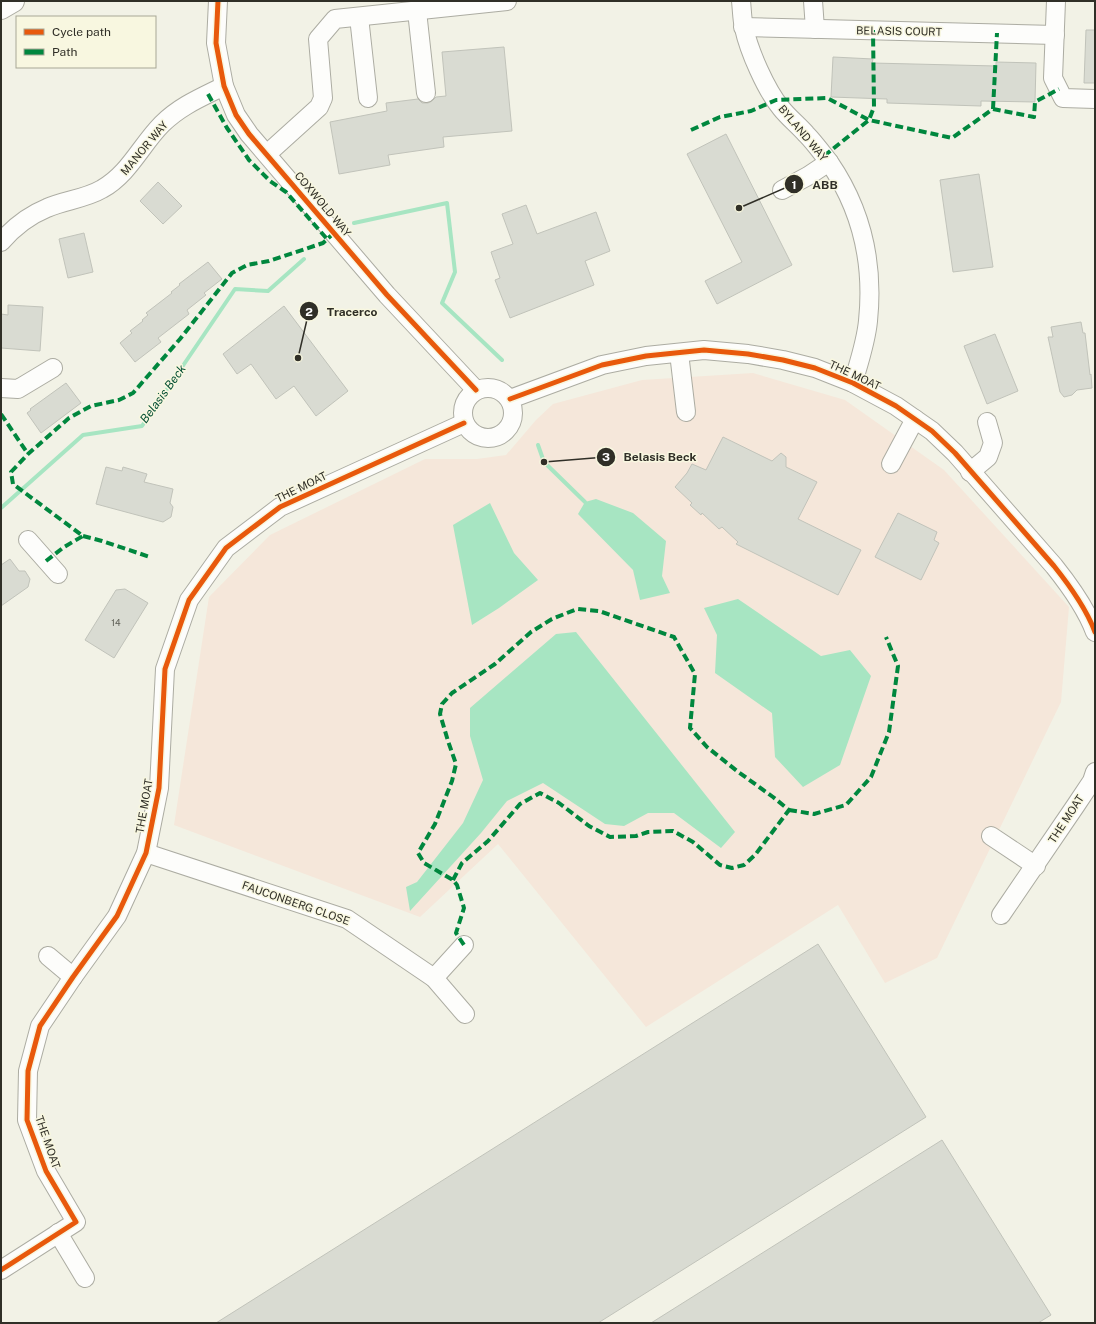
<svg xmlns="http://www.w3.org/2000/svg" width="1096" height="1324" font-family="'Public Sans',sans-serif">
	<style>
		.green { fill: #f5e7da }
		.water { fill: #a7e5c2 }
		.lines { fill: none; stroke-linecap: round; stroke-linejoin: round }
		.stream { stroke: #a7e5c2; stroke-width: 4 }
		.building { fill: #d9dbd2; stroke: #c1c3ba }
		.minor-casing { stroke: #acaca2; stroke-width: 20 }
		.major-casing { stroke: #acaca2; stroke-width: 24 }
		.minor { stroke: #fdfdfb; stroke-width: 18 }
		.major { stroke: #fdfdfb; stroke-width: 22 }
		.quiet { stroke: #00873e; stroke-width: 4; stroke-dasharray: 8 4; stroke-linecap: butt }
		.cycleway-casing { stroke: #f8f7e0; stroke-width: 8 }
		.cycleway { stroke: #e8590c; stroke-width: 5 }
		.labels { text-anchor: middle; dominant-baseline: central; stroke-width: 3; stroke-linejoin: round; paint-order: stroke }
		.number-label { font-size: 9px; fill: #5b5b53 }
		.street-label { font-size: 11px; fill: #302f27; stroke: #f8f7e0 }
		.water-label { font-size: 12px; font-style: italic; fill: #034e33; stroke: #f8f7e0 }
		.leader { fill: none; stroke: #302f27; stroke-width: 1.5 }
		.callout-dot { fill: #302f27; stroke: #f8f7e0; stroke-width: 1.5 }
		.mark-label { font-size: 12px; text-anchor: middle; font-weight: bold; fill: #fff }
		.callout-label { font-size: 12px; text-anchor: middle; font-weight: bold; fill: #302f27; stroke: #f8f7e0; stroke-width: 3; stroke-linejoin: round; paint-order: stroke }
	</style>
	<rect width="100%" height="100%" fill="#f2f2e6"/>
	<path class="green" d="M753 373 845 400 944 470 1069 607 1061 702 937 958 885 983 838 905 646 1027 498 844 420 917 174 825 209 597 270 535 425 459H477L506 455 536 420 553 404 642 380Z"/>
	<g class="water">
		<path d="M596 499 633 513 666 541 662 576 670 593 640 600 633 570 578 514 585 502Z"/>
		<path d="M490 503 514 553 538 580 499 608 472 625 453 525Z"/>
		<path d="M738 599 821 656 850 650 871 676 840 765 803 787 775 757 772 713 715 673 717 635 704 608Z"/>
		<path d="M576 632 735 832 721 848 674 813H648L624 826 605 824 543 783 507 801 481 833 410 911 406 887 417 882 463 823 483 780 470 736V708L556 634Z"/>
	</g>
	<g class="lines">
		<g class="stream">
			<path d="M354 223 447 203 455 272 442 303 502 360"/>
			<path d="M538 445 544 462 585 502"/>
			<path d="M1 508 83 435 142 426 235 289 268 291 304 259"/>
		</g>
	</g>
	<g class="building">
		<path d="M1086 30H1095V83H1084Z"/>
		<path d="M504 47 512 131 443 137 444 147 388 155 390 165 339 174 330 122 387 111 386 103 418 99 422 103H428L432 101 436 97 446 96 442 52Z"/>
		<path d="M833 57 873 59 872 63 996 66V62L1036 63 1035 102 981 101V106L887 103V99L831 97Z"/>
		<path d="M726 134 792 265 717 304 705 281 742 262 687 154Z"/>
		<path d="M979 174 993 267 953 272 940 180Z"/>
		<path d="M158 182 182 206 163 224 140 201Z"/>
		<path d="M526 205 537 234 596 212 610 251 585 261 594 285 510 318 495 280 500 278 491 252 513 244 502 214Z"/>
		<path d="M84 233 93 272 68 278 59 239Z"/>
		<path d="M208 262 222 279 204 293 206 295 187 310 189 314 158 338 161 342 135 362 120 343 132 333 130 331 143 321 142 320 148 315 146 313 172 293 171 292 180 285 179 284Z"/>
		<path d="M8 305 43 307 40 351 1 348V314L8 315Z"/>
		<path d="M284 306 348 391 316 416 294 386 276 399 251 364 237 374 223 354Z"/>
		<path d="M1081 322 1083 333H1085L1090 375 1091 374 1092 388 1077 390 1072 395 1064 397 1060 392 1048 337H1053L1051 327Z"/>
		<path d="M995 334 1018 391 987 404 964 346Z"/>
		<path d="M66 383 81 403 41 433 27 413 31 410 30 409Z"/>
		<path d="M723 437 772 461 781 453 786 457V467L817 482 798 519 861 550 838 595 736 544 738 542 722 527 719 529 702 513 701 515 690 505 692 503 675 487 687 473 692 464 706 470Z"/>
		<path d="M106 467 122 471 123 467 147 474 144 482 173 489 170 503 173 507 171 517 163 522 96 504Z"/>
		<path d="M898 513 937 532 934 540 939 543 921 580 875 557Z"/>
		<path d="M10 559 19 571H25L30 579 28 587 1 606V565Z"/>
		<path d="M125 589 148 603 114 658 85 640 116 590Z"/>
		<path d="M818 944 926 1117 598 1323H216Z"/>
		<path d="M942 1140 1051 1315 1038 1323H651Z"/>
	</g>
	<g class="lines">
		<defs>
			<g id="minor">
				<path d="M218 1 216 43 224 86 236 115 249 134 387 295 476 390"/>
				<path d="M741 1C742 10 742 19 744 28 749 51 766 90 781 108 788 117 798 125 806 134 814 142 822 153 829 162 862 210 874 263 868 321 866 342 859 362 853 383"/>
				<path d="M813 1 815 29"/>
				<path d="M1056 1 1053 78 1063 98 1095 99"/>
				<path d="M417 11 426 93"/>
				<path d="M359 17 368 98"/>
				<path d="M743 27 1055 35"/>
				<path d="M267 154 319 107 323 98 318 39 335 19 507 1"/>
				<path d="M782 190 808 176 829 162"/>
				<path d="M1 242C13 228 30 215 47 208 65 200 85 199 102 189 129 174 141 145 162 124 180 106 202 97 224 86"/>
				<path d="M679 353 686 412"/>
				<circle cx="488" cy="413" r="25"/>
				<path d="M1 388 18 389 53 368"/>
				<path d="M510 399 602 365 646 356 704 350 748 354 783 360 815 368 853 383 896 406 932 431 955 453 1054 566C1070 586 1086 608 1095 632"/>
				<path d="M891 464 915 419"/>
				<path d="M970 472 988 457 993 443 987 422"/>
				<path d="M28 540 58 574"/>
				<path d="M991 836 1036 866"/>
				<path d="M146 853 347 919 434 978 465 1014"/>
				<path d="M1001 915 1076 805 1092 781 1095 772"/>
				<path d="M48 956 73 977"/>
				<path d="M434 978 464 945"/>
				<path d="M58 1233 85 1278"/>
				<path d="M1 1270 76 1222 46 1171 27 1120 28 1071 40 1026 73 977 117 916 146 853 159 788 165 669 189 600 226 548 280 507 464 423"/>
			</g>
			<path id="major" d="M1 8 13 1"/>
		</defs>
		<use href="#minor" class="minor-casing"/>
		<use href="#major" class="major-casing"/>
		<use href="#minor" class="minor"/>
		<use href="#major" class="major"/>
		<g class="quiet">
			<path d="M208 94 227 128 249 160 270 181 286 192 327 239"/>
			<path d="M993 109 997 33"/>
			<path d="M691 130 720 117 751 111 776 100 827 98 869 120 952 138 993 109 1034 117 1035 102 1059 89"/>
			<path d="M824 156 869 120 874 107 873 30"/>
			<path d="M1 414 28 454"/>
			<path d="M83 536 102 541 150 557"/>
			<path d="M46 561 64 547 83 536 13 484 11 472 28 454 69 418 91 406 119 400 133 393 180 339 232 273 247 265 269 261 323 243 334 233"/>
			<path d="M789 810 814 814 846 805 871 777 889 732 898 666 886 637"/>
			<path d="M453 880 462 863 488 841 520 804 540 793 559 803 589 826 610 837 636 836 648 832 673 831 693 842 720 865 732 868 744 865 755 855 789 810 773 797 737 771 707 747 690 728 695 674 674 637 599 611 577 609 552 619 531 632 495 664 452 693 442 704 440 714 448 741 456 764 452 781 435 824 418 853 424 863 453 880 457 885 464 908 456 933 464 945"/>
		</g>
		<defs>
			<g id="cycleway">
				<path d="M218 1 216 43 224 86 236 115 249 134 387 295 476 390"/>
				<path d="M510 399 602 365 646 356 704 350 748 354 783 360 815 368 853 383 896 406 932 431 955 453 1054 566C1070 586 1086 608 1095 632"/>
				<path d="M1 1270 76 1222 46 1171 27 1120 28 1071 40 1026 73 977 117 916 146 853 159 788 165 669 189 600 226 548 280 507 464 423"/>
			</g>
		</defs>
		<use href="#cycleway" class="cycleway-casing"/>
		<use href="#cycleway" class="cycleway"/>
	</g>
	<g class="labels">
		<g class="number-label">
			<text x="116" y="622">14</text>
		</g>
		<g class="street-label">
			<text transform="translate(899 31) rotate(1)">BELASIS COURT</text>
			<text transform="translate(803 133) rotate(50)">BYLAND WAY</text>
			<text transform="translate(144 148) rotate(-50)">MANOR WAY</text>
			<text transform="translate(323 204) rotate(50)">COXWOLD WAY</text>
			<text transform="translate(855 375) rotate(25)">THE MOAT</text>
			<text transform="translate(301 487) rotate(-26)">THE MOAT</text>
			<text transform="translate(144 806) rotate(-80)">THE MOAT</text>
			<text transform="translate(1066 819) rotate(-57)">THE MOAT</text>
			<text transform="translate(296 903) rotate(19)">FAUCONBERG CLOSE</text>
			<text transform="translate(48 1142) rotate(71)">THE MOAT</text>
		</g>
		<g class="water-label">
			<text transform="translate(163 394) rotate(-54)">Belasis Beck</text>
		</g>
	</g>
	<path class="leader" d="M739 208L794 184M298 358L309 311M544 462L606 457"/>
	<g class="callout-dot">
		<circle cx="739" cy="208" r="4"/>
		<circle cx="298" cy="358" r="4"/>
		<circle cx="544" cy="462" r="4"/>
		<circle cx="794" cy="184" r="10"/>
		<circle cx="309" cy="311" r="10"/>
		<circle cx="606" cy="457" r="10"/>
	</g>
	<g class="mark-label">
		<text x="794" y="189">1</text>
		<text x="309" y="316">2</text>
		<text x="606" y="461">3</text>
	</g>
	<g class="callout-label">
		<text x="825" y="189">ABB</text>
		<text x="352" y="316">Tracerco</text>
		<text x="660" y="461">Belasis Beck</text>
	</g>
	<rect width="1096" height="1324" fill="none" stroke="#302f27" stroke-width="4"/>
	<rect x="16" y="16" width="140" height="52" fill="#f8f7e0" stroke="#a8a796"/>
	<rect x="24" y="29" width="20" height="6" fill="#e8590c" stroke="#a8a796"/>
	<text x="52" y="36" font-size="12" fill="#302f27">Cycle path</text>
	<rect x="24" y="49" width="20" height="6" fill="#00873e" stroke="#a8a796"/>
	<text x="52" y="56" font-size="12" fill="#302f27">Path</text>
</svg>
